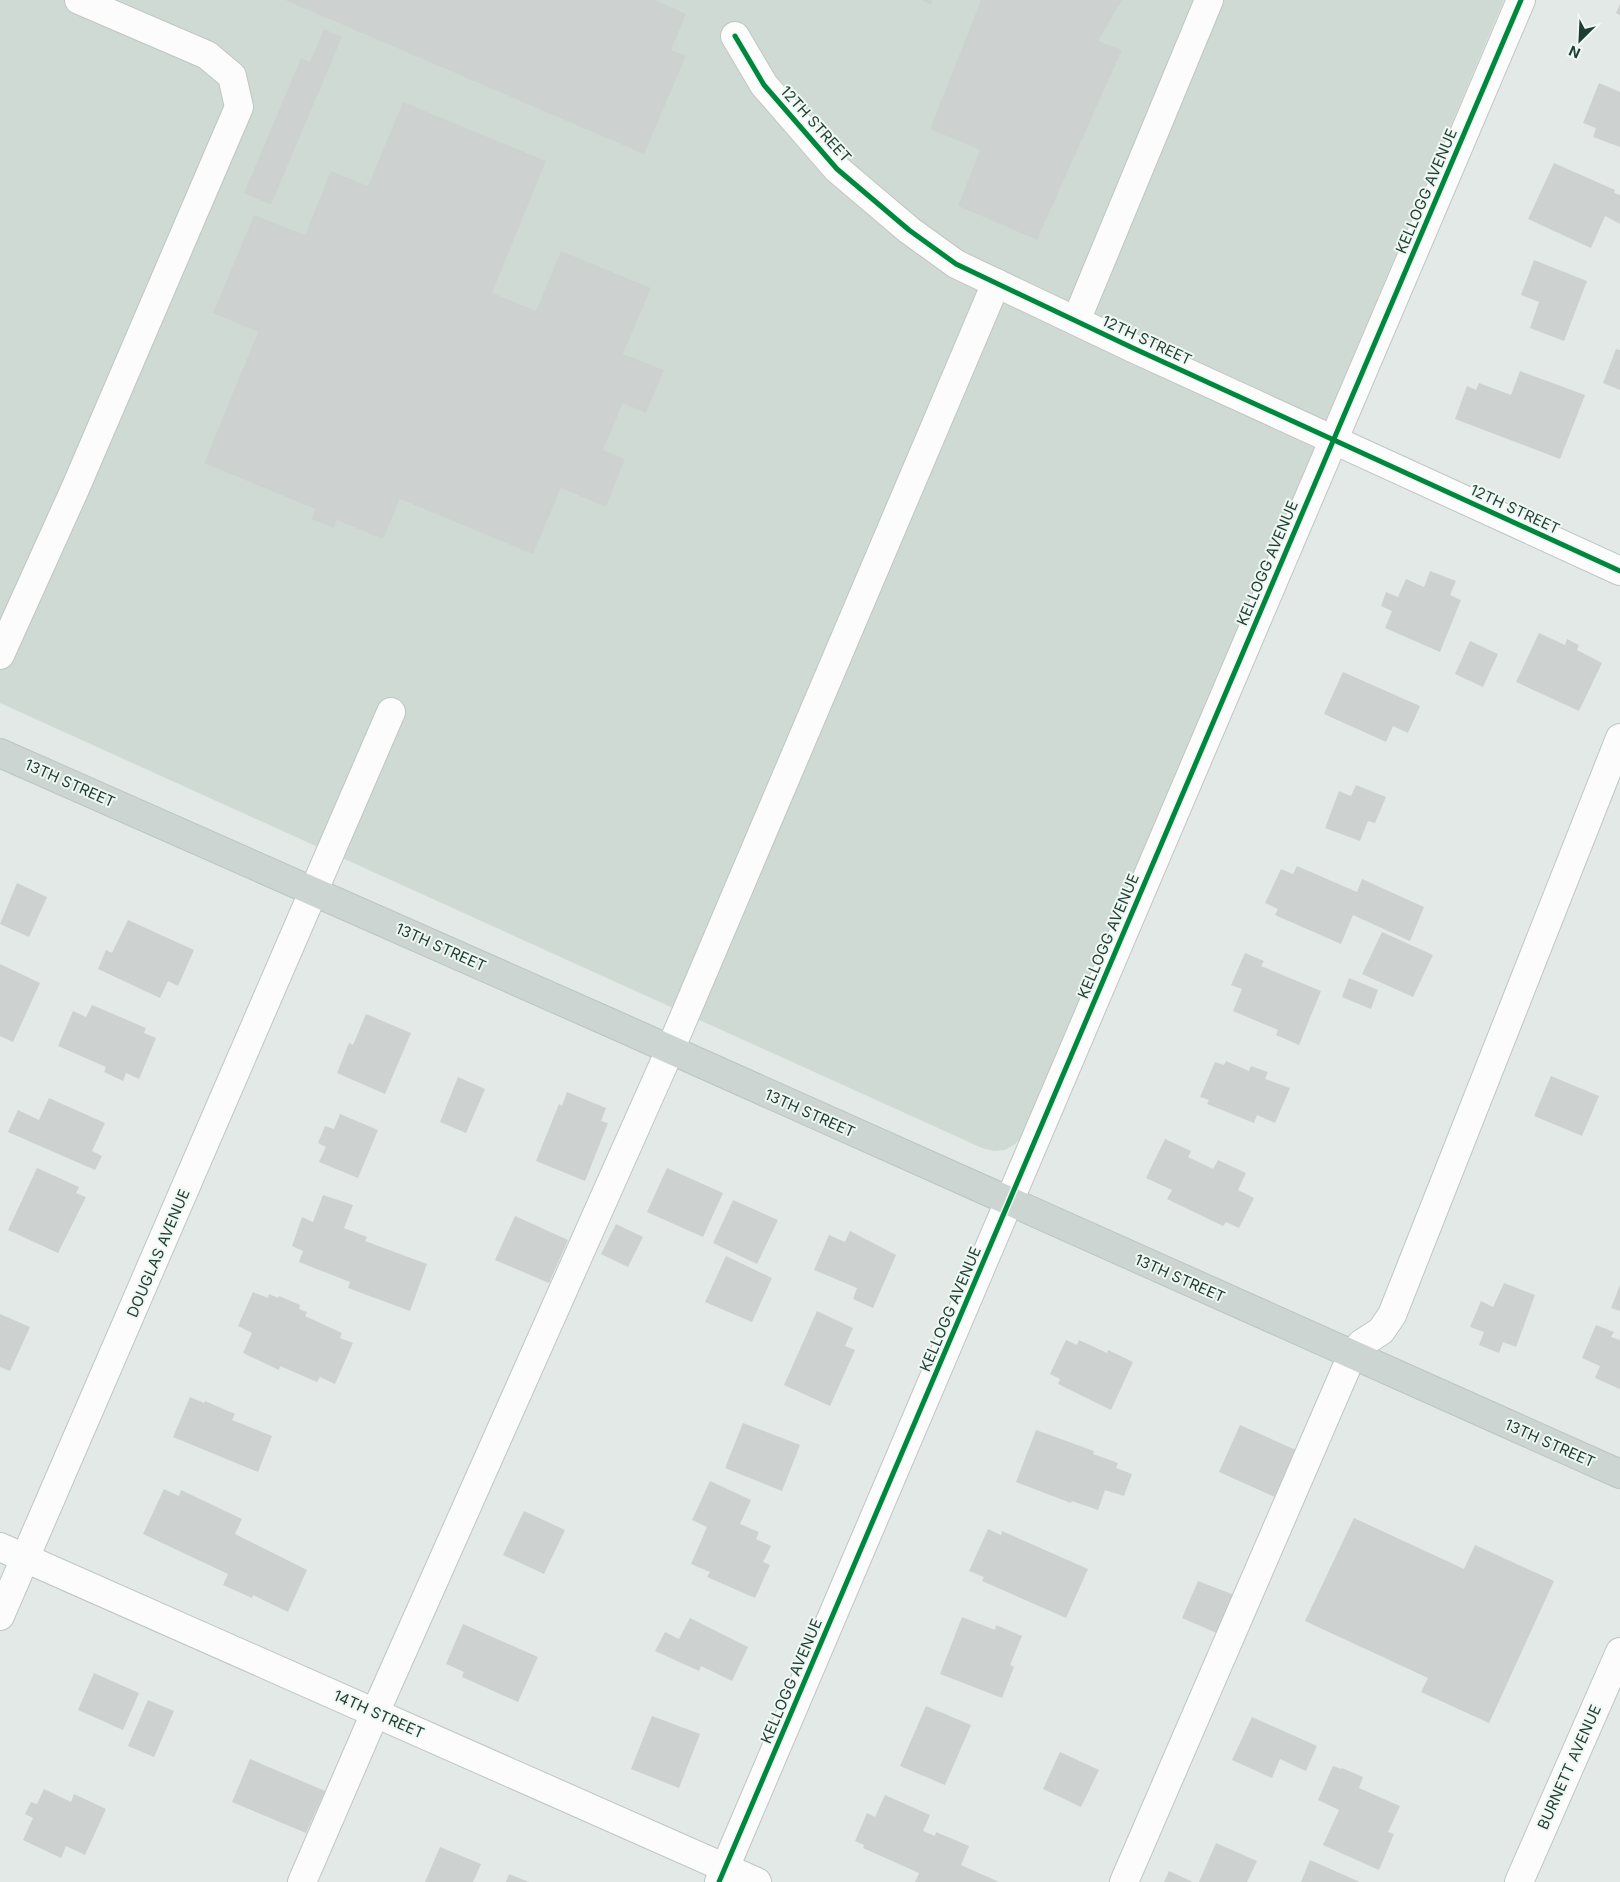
<svg xmlns="http://www.w3.org/2000/svg" width="1620" height="1882" font-family="Inter,sans-serif">
	<style>
		.built { fill: #d0dad5 }
		.building { fill: #cdd2d0 }
		.lines { fill: none; stroke-linecap: round; stroke-linejoin: round }
		.minor-casing { stroke: #bfc6c3; stroke-width: 30 }
		.major-casing { stroke: #bbc5c2; stroke-width: 30 }
		.minor { stroke: #fbfcfb; stroke-width: 28 }
		.major { stroke: #cdd5d2; stroke-width: 28 }
		.cycleway-casing { stroke: #f0f8f4; stroke-width: 8 }
		.cycleway { stroke: #00873e; stroke-width: 5 }
		.labels { text-anchor: middle; dominant-baseline: central; stroke-width: 4; stroke-linejoin: round; paint-order: stroke }
		.street-label { font-size: 15px; fill: #1f3d33; stroke: #f0f8f4 }
	</style>
	<rect width="100%" height="100%" fill="#e2e9e6"/>
	<path class="built" d="M0 0H1504L1023 1136 1015 1144 1005 1150 994 1151 982 1148 0 703Z"/>
	<g class="building">
		<path d="M285 0H655L686 14 671 50 686 56 644 154Z"/>
		<path d="M921 0H933L931 5Z"/>
		<path d="M981 0H1122L1098 41 1122 50 1037 240 958 206 980 150 930 129Z"/>
		<path d="M1620 4V15L1616 13Z"/>
		<path d="M324 29 342 37 271 205 244 193 301 58 310 62Z"/>
		<path d="M1599 83 1620 92V147L1593 137 1596 128 1583 123Z"/>
		<path d="M403 102 546 161 492 293 536 311 561 251 651 288 623 354 664 370 646 413 623 403 603 450 625 459 606 507 561 488 533 554 400 499 383 539 337 520 334 528 312 519 315 509 204 463 258 332 213 313 254 215 305 235 331 171 368 186Z"/>
		<path d="M1554 163 1615 190 1614 193 1620 195V224L1605 216 1591 248 1528 219Z"/>
		<path d="M1534 260 1587 281 1564 341 1530 328 1539 302 1521 295Z"/>
		<path d="M1616 349 1620 350V390L1603 383Z"/>
		<path d="M1520 371 1585 395 1560 459 1455 419 1467 386 1476 390 1479 383 1511 395Z"/>
		<path d="M1430 571 1456 581 1450 595 1461 600 1440 652 1385 628 1392 611 1381 606 1386 592 1398 597 1406 579 1424 587Z"/>
		<path d="M1539 633 1565 645 1567 639 1579 645 1577 650 1602 663 1579 711 1516 682Z"/>
		<path d="M1470 641 1498 654 1483 687 1455 674Z"/>
		<path d="M1343 672 1420 706 1408 733 1393 726 1386 742 1324 714Z"/>
		<path d="M1356 785 1386 797 1375 823 1368 821 1360 841 1325 828 1339 791 1351 796Z"/>
		<path d="M1297 866 1357 892 1362 879 1424 907 1410 941 1353 915 1341 944 1275 915 1278 909 1265 903 1281 869 1293 874Z"/>
		<path d="M17 883 47 897 29 937 0 924Z"/>
		<path d="M128 920 194 950 178 986 168 981 160 998 98 969 106 950 112 953Z"/>
		<path d="M1382 932 1433 955 1413 997 1362 974Z"/>
		<path d="M1245 953 1264 961 1261 966 1321 991 1299 1045 1276 1035 1278 1030 1233 1011 1242 989 1231 985Z"/>
		<path d="M0 964 40 983 13 1042 0 1036Z"/>
		<path d="M1349 978 1378 990 1371 1009 1342 997Z"/>
		<path d="M92 1005 146 1028 144 1033 156 1038 139 1079 126 1073 123 1081 104 1072 106 1067 58 1046 73 1011 86 1017Z"/>
		<path d="M366 1014 411 1033 385 1094 337 1073 349 1043 353 1045Z"/>
		<path d="M1226 1061 1249 1071 1251 1066 1268 1072 1265 1079 1290 1088 1275 1123 1257 1115 1254 1123 1207 1104 1209 1100 1200 1097 1215 1062 1224 1065Z"/>
		<path d="M1551 1076 1599 1096 1582 1136 1534 1116Z"/>
		<path d="M458 1077 485 1089 466 1133 440 1122Z"/>
		<path d="M567 1092 606 1108 601 1121 608 1123 585 1181 536 1161 559 1104 562 1106Z"/>
		<path d="M49 1098 105 1123 92 1151 102 1156 95 1170 8 1132 18 1110 39 1120Z"/>
		<path d="M340 1114 378 1130 358 1178 319 1162 326 1147 318 1143 325 1126 334 1129Z"/>
		<path d="M1165 1139 1191 1151 1188 1157 1213 1169 1218 1160 1246 1173 1238 1190 1254 1198 1239 1228 1226 1222 1223 1226 1167 1199 1172 1190 1146 1178Z"/>
		<path d="M37 1168 79 1187 76 1193 86 1197 58 1253 8 1230Z"/>
		<path d="M667 1168 723 1193 703 1237 647 1212Z"/>
		<path d="M323 1195 353 1205 344 1228 367 1237 365 1241 427 1264 410 1311 348 1288 350 1282 299 1262 303 1251 292 1246 302 1217 313 1222Z"/>
		<path d="M733 1200 778 1220 757 1264 713 1243Z"/>
		<path d="M515 1216 568 1240 549 1283 495 1260Z"/>
		<path d="M616 1224 643 1237 628 1267 601 1254Z"/>
		<path d="M850 1231 896 1255 873 1308 853 1299 857 1288 814 1270 829 1235 845 1242Z"/>
		<path d="M726 1256 772 1278 752 1322 705 1302Z"/>
		<path d="M1504 1283 1535 1295 1516 1347 1503 1342 1499 1353 1479 1345 1484 1332 1470 1327 1481 1301 1493 1307Z"/>
		<path d="M1620 1285V1311L1611 1308Z"/>
		<path d="M253 1292 268 1298 269 1294 278 1298 279 1296 300 1305 299 1309 307 1312 305 1316 342 1333 340 1338 353 1343 335 1384 320 1377 317 1382 280 1366 279 1370 243 1353 252 1333 238 1326Z"/>
		<path d="M817 1311 853 1328 845 1346 855 1350 830 1406 784 1385Z"/>
		<path d="M0 1314 30 1327 10 1371 0 1367Z"/>
		<path d="M1596 1325 1614 1332 1611 1337 1620 1340V1389L1595 1378 1600 1366 1582 1358Z"/>
		<path d="M1066 1340 1077 1345 1079 1340 1107 1353 1108 1350 1133 1362 1111 1410 1058 1384 1060 1379 1050 1374Z"/>
		<path d="M190 1397 204 1403 205 1401 235 1414 232 1420 272 1436 258 1472 173 1437Z"/>
		<path d="M743 1423 800 1445 782 1491 725 1468Z"/>
		<path d="M1240 1425 1296 1450 1275 1497 1219 1472Z"/>
		<path d="M1036 1430 1094 1451 1093 1454 1118 1463 1116 1468 1132 1474 1124 1496 1105 1490 1098 1510 1072 1501 1071 1503 1016 1482Z"/>
		<path d="M710 1481 751 1500 740 1524 759 1532 756 1539 771 1546 763 1562 770 1565 755 1598 707 1577 710 1572 691 1564 707 1527 692 1520Z"/>
		<path d="M164 1489 179 1496 181 1490 242 1519 235 1534 307 1570 288 1612 253 1595 252 1598 223 1585 228 1574 143 1534Z"/>
		<path d="M524 1511 565 1530 544 1574 503 1555Z"/>
		<path d="M1354 1518 1464 1569 1475 1545 1554 1581 1489 1723 1421 1692 1428 1678 1305 1621Z"/>
		<path d="M988 1529 1001 1535 1002 1531 1088 1569 1066 1618 982 1581 984 1577 969 1571Z"/>
		<path d="M1198 1581 1242 1598 1226 1637 1182 1618Z"/>
		<path d="M962 1617 995 1630 996 1625 1022 1636 1010 1665 1014 1667 1002 1698 940 1674Z"/>
		<path d="M690 1618 748 1647 732 1681 701 1666 699 1671 655 1651 665 1632 679 1639Z"/>
		<path d="M463 1624 538 1657 518 1702 462 1677 464 1672 446 1664Z"/>
		<path d="M94 1673 139 1693 123 1730 78 1710Z"/>
		<path d="M148 1700 174 1711 154 1757 128 1746Z"/>
		<path d="M926 1706 971 1725 945 1785 900 1766Z"/>
		<path d="M652 1716 700 1734 679 1788 631 1769Z"/>
		<path d="M1252 1717 1317 1746 1306 1771 1280 1759 1272 1778 1232 1760Z"/>
		<path d="M1060 1752 1099 1770 1081 1807 1043 1789Z"/>
		<path d="M250 1759 325 1791 306 1833 232 1802Z"/>
		<path d="M1333 1766 1341 1769 1342 1768 1363 1777 1359 1788 1400 1806 1388 1832 1394 1834 1379 1870 1323 1845 1339 1810 1318 1800Z"/>
		<path d="M44 1789 71 1802 74 1794 106 1809 85 1855 66 1846 61 1858 23 1840 33 1818 25 1814 31 1802 37 1804Z"/>
		<path d="M885 1795 930 1815 923 1831 935 1836 936 1832 969 1846 961 1865 999 1882H915L919 1873 863 1848 864 1845 855 1841 867 1813 875 1817Z"/>
		<path d="M1216 1843 1257 1861 1247 1882H1199Z"/>
		<path d="M440 1847 481 1864 473 1882H425Z"/>
		<path d="M1310 1860 1360 1882H1301Z"/>
		<path d="M1169 1871 1193 1882H1164Z"/>
		<path d="M509 1874 529 1882H506Z"/>
	</g>
	<g class="lines">
		<defs>
			<g id="minor">
				<path d="M735 36 764 85 837 169 909 230 956 264 1135 349 1620 571"/>
				<path d="M1076 321 1209 0"/>
				<path d="M0 655 75 489 239 107 232 76 207 55 79 0"/>
				<path d="M0 1547 757 1882"/>
				<path d="M0 1616 391 712"/>
				<path d="M302 1882 375 1713 670 1050 996 283"/>
				<path d="M719 1882 1521 0"/>
				<path d="M1124 1882 1352 1355 1361 1344 1381 1331 1392 1315 1620 738"/>
				<path d="M1519 1882 1620 1652"/>
			</g>
			<path id="major" d="M0 753C542 989 1079 1235 1620 1474"/>
		</defs>
		<use href="#minor" class="minor-casing"/>
		<use href="#major" class="major-casing"/>
		<use href="#minor" class="minor"/>
		<use href="#major" class="major"/>
		<defs>
			<g id="cycleway">
				<path d="M735 36 764 85 837 169 909 230 956 264 1135 349 1620 571"/>
				<path d="M719 1882 1521 0"/>
			</g>
		</defs>
		<use href="#cycleway" class="cycleway-casing"/>
		<use href="#cycleway" class="cycleway"/>
	</g>
	<g class="labels">
		<g class="street-label">
			<text transform="translate(816 124) rotate(48)">12TH STREET</text>
			<text transform="translate(1426 191) rotate(-67)">KELLOGG AVENUE</text>
			<text transform="translate(1147 340) rotate(25)">12TH STREET</text>
			<text transform="translate(1515 509) rotate(25)">12TH STREET</text>
			<text transform="translate(1267 563) rotate(-67)">KELLOGG AVENUE</text>
			<text transform="translate(70 783) rotate(24)">13TH STREET</text>
			<text transform="translate(1108 936) rotate(-67)">KELLOGG AVENUE</text>
			<text transform="translate(441 947) rotate(24)">13TH STREET</text>
			<text transform="translate(810 1113) rotate(24)">13TH STREET</text>
			<text transform="translate(158 1253) rotate(-67)">DOUGLAS AVENUE</text>
			<text transform="translate(1180 1278) rotate(24)">13TH STREET</text>
			<text transform="translate(950 1309) rotate(-67)">KELLOGG AVENUE</text>
			<text transform="translate(1550 1443) rotate(24)">13TH STREET</text>
			<text transform="translate(791 1681) rotate(-67)">KELLOGG AVENUE</text>
			<text transform="translate(379 1714) rotate(24)">14TH STREET</text>
			<text transform="translate(1569 1767) rotate(-66)">BURNETT AVENUE</text>
		</g>
	</g>
	<g transform="translate(1580 40) rotate(204)" stroke="#f0f8f4" stroke-width="4" paint-order="stroke">
	<path d="M0-4L9 19L0 12L-9 19Z" fill="#1f3d33"/>
	<text y="-8" font-size="14" font-weight="bold" text-anchor="middle" fill="#1f3d33">N</text>
	</g>
</svg>
